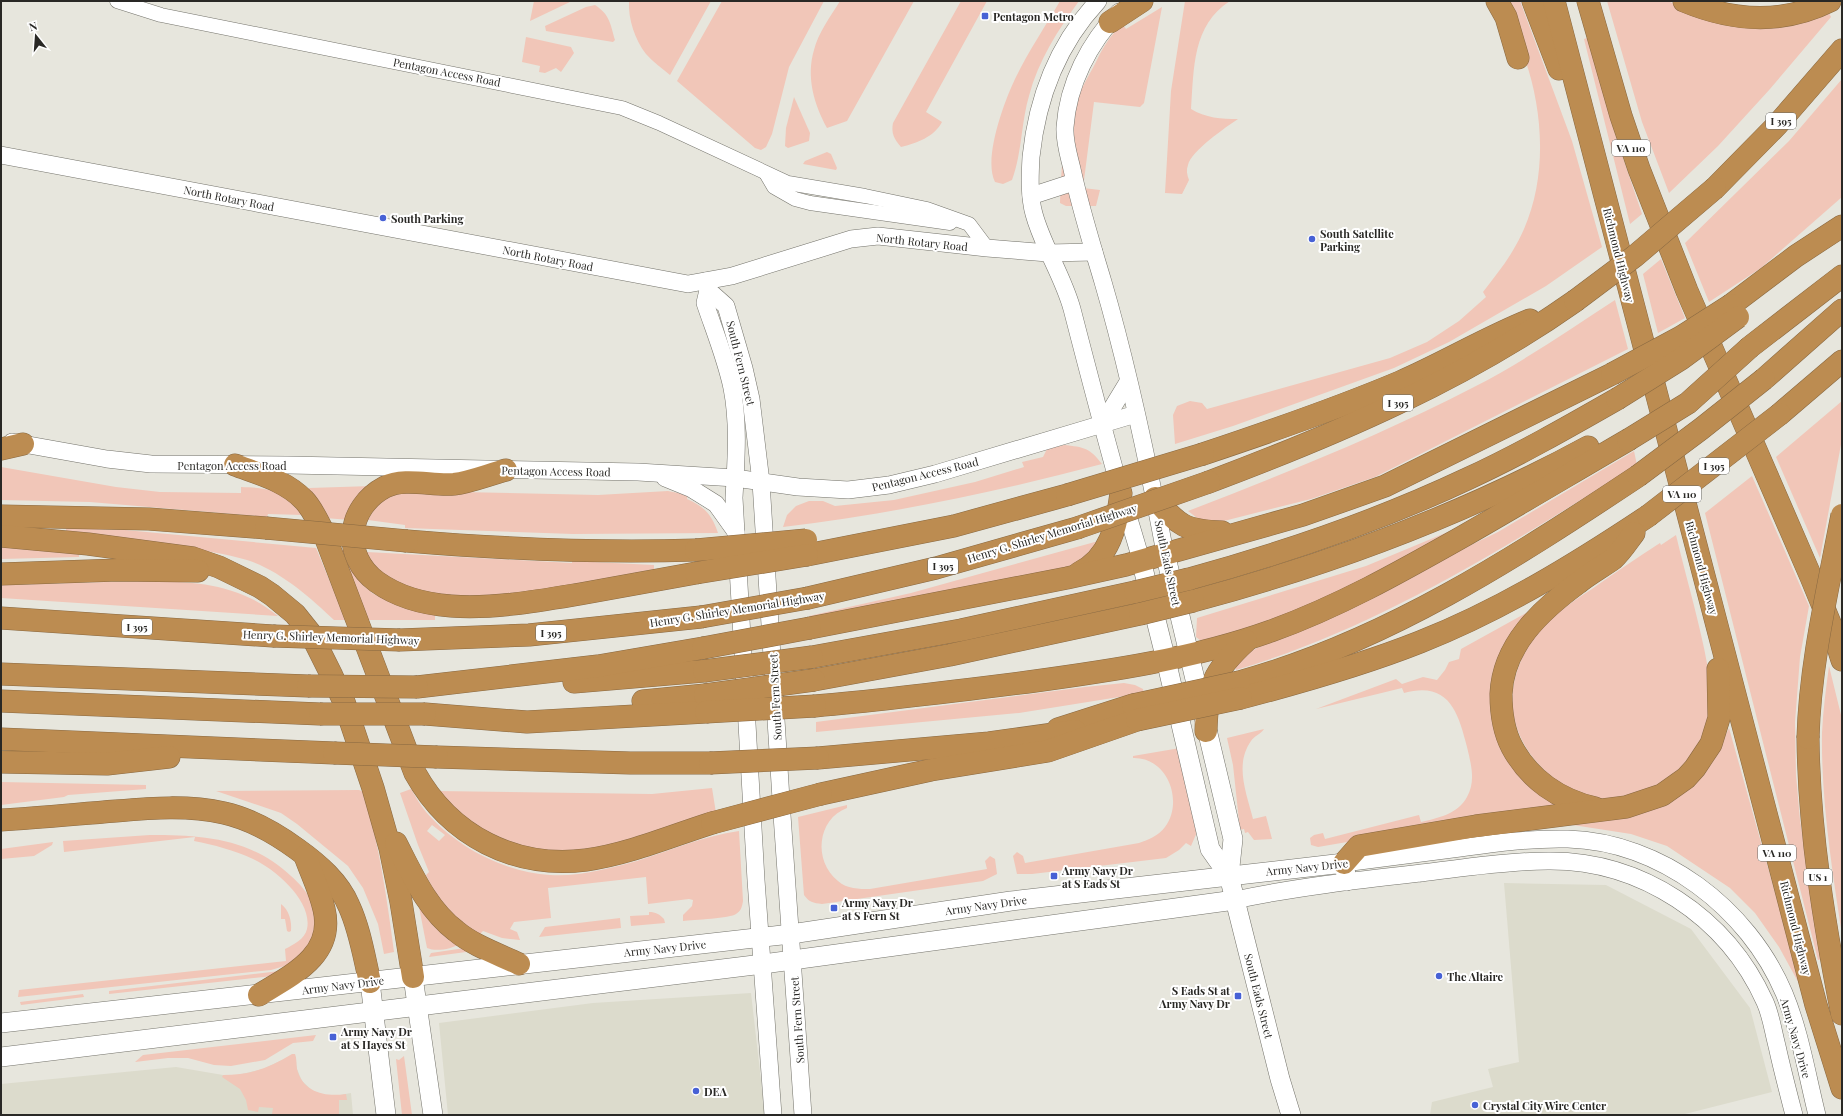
<svg xmlns="http://www.w3.org/2000/svg" width="1843" height="1116" font-family="'Playfair Display',serif">
	<style>
		.built { fill: #dcdbcc }
		.green { fill: #f1c6b8; fill-rule: evenodd }
		.lines { fill: none; stroke-linecap: round; stroke-linejoin: round }
		.minor-casing { stroke: #74736b; stroke-width: 15 }
		.tertiary-casing { stroke: #74736b; stroke-width: 18 }
		.secondary-casing { stroke: #74736b; stroke-width: 20 }
		.motorway-casing { stroke: #896942; stroke-width: 23 }
		.minor { stroke: #fff; stroke-width: 14 }
		.tertiary { stroke: #fff; stroke-width: 17 }
		.secondary { stroke: #fff; stroke-width: 19 }
		.motorway { stroke: #bc8c51; stroke-width: 22 }
		.motorway-bridge-casing { stroke: #896942; stroke-width: 23; stroke-linecap: butt }
		.motorway-bridge { stroke: #bc8c51; stroke-width: 22 }
		.poi-dot { fill: #4761d5; stroke: #fff; stroke-width: 1.5 }
		.labels { text-anchor: middle; dominant-baseline: central; stroke-width: 4; stroke-linejoin: round; paint-order: stroke }
		.shield { fill: #fff; stroke: #696866; stroke-width: 1 }
		.shield-label { font-size: 10px; font-weight: bold; fill: #292825 }
		.poi-label { font-size: 11px; font-weight: bold; fill: #292825; stroke: #fff; text-anchor: start }
		.street-label { font-size: 11px; fill: #292825; stroke: #fff }
	</style>
	<rect width="100%" height="100%" fill="#e7e6dd"/>
	<g class="built">
		<path d="M1504 883 1606 885 1691 929 1750 1008 1772 1092 1681 1115H1430L1432 1102 1493 1087 1488 1069 1519 1062Z"/>
		<path d="M751 993 765 1115H448L439 1023 593 1003Z"/>
		<path d="M295 1054 297 1069 302 1081 313 1091 323 1095 334 1096 351 1093 353 1115H1V1084L176 1067 223 1075H238L263 1069Z"/>
	</g>
	<g class="green">
		<path d="M534 1H572L530 21Z"/>
		<path d="M629 1H711L670 75C662 68 653 62 646 54 635 40 628 19 629 1Z"/>
		<path d="M722 1H824L789 67 772 134 766 147 761 150 755 148 677 81Z"/>
		<path d="M840 1H914L847 121 827 128C814 104 806 77 814 50 818 33 831 16 840 1Z"/>
		<path d="M961 1H987L926 112 942 122C934 137 917 143 901 147 894 139 891 133 893 123Z"/>
		<path d="M1060 1H1079C1058 30 1038 61 1029 96 1021 123 1022 153 1012 180L1003 184 995 182C983 159 1004 102 1015 79 1028 52 1045 27 1060 1Z"/>
		<path d="M1185 1H1230C1192 25 1194 69 1191 109 1205 118 1222 119 1238 119 1226 127 1191 151 1188 165 1186 170 1187 175 1189 180L1182 194 1165 193 1171 91Z"/>
		<path d="M1497 1H1520L1572 141 1602 247 1546 286 1449 342 1394 368 1233 426 1175 444 1173 415 1177 406 1190 401 1202 403 1207 409 1390 358 1427 342 1459 321 1486 297 1483 292C1495 276 1507 262 1516 245 1548 189 1545 117 1525 59 1518 39 1506 20 1497 1Z"/>
		<path d="M1607 1H1668L1702 17 1808 21 1829 13 1831 17 1770 89 1718 146 1669 193 1642 122Z"/>
		<path d="M595 5C610 15 610 23 615 40L613 42 546 31 545 26 586 7Z"/>
		<path d="M1162 7 1144 103 1140 107 1094 102 1083 188 1100 190 1096 206H1066L1060 203C1061 171 1063 139 1073 109 1079 92 1088 77 1096 62 1102 49 1111 33 1123 25L1126 29Z"/>
		<path d="M526 37 571 47 574 53 561 72 556 68 545 73 539 72 540 66 522 62Z"/>
		<path d="M1587 38 1618 143 1642 214 1630 224 1584 39Z"/>
		<path d="M1842 79V197L1761 268 1709 302 1685 243 1789 141Z"/>
		<path d="M794 97 810 133 809 141 788 148 785 146 786 128Z"/>
		<path d="M827 152 831 154 837 168 836 170 803 164 805 161Z"/>
		<path d="M1661 259 1685 318 1658 333 1643 274Z"/>
		<path d="M1615 300 1628 349 1375 477 1311 499 1216 523 1201 521 1188 511C1284 474 1381 435 1474 387 1523 362 1569 330 1615 300Z"/>
		<path d="M1842 401V439L1820 558 1776 457Z"/>
		<path d="M1064 445C1084 447 1090 448 1102 464 997 492 891 514 783 527L787 515 796 506 809 501H823L835 506 894 500 975 482 1024 467 1022 462 1043 457 1047 449Z"/>
		<path d="M1634 451 1637 465C1510 544 1381 627 1236 670L1232 660 1498 532Z"/>
		<path d="M1 467 116 487 160 492 241 493V487C273 488 282 491 303 515L268 514 267 517 90 502 1 500Z"/>
		<path d="M1752 476 1809 606 1800 657 1795 722 1796 775 1800 820 1823 959 1818 960 1705 513Z"/>
		<path d="M372 486 350 520 325 518 308 491 309 488Z"/>
		<path d="M411 491 598 495 668 491 688 495 687 499C705 507 712 515 718 533L573 534 405 528V525L368 520C379 499 388 494 411 491Z"/>
		<path d="M1467 524 1469 526 1294 614 1205 643 1204 640H1200L1196 637 1197 618 1366 566Z"/>
		<path d="M66 528 125 530 316 548 346 620H334C310 597 279 570 247 560 227 554 205 551 184 547 145 541 106 536 66 532Z"/>
		<path d="M1676 535C1685 573 1696 610 1704 648 1708 669 1714 693 1709 715 1706 732 1697 749 1687 762 1675 778 1660 788 1642 794 1628 798 1611 801 1596 798 1559 791 1525 759 1515 722 1507 694 1517 662 1533 639 1549 617 1570 603 1592 589 1614 573 1637 558 1660 543L1661 545Z"/>
		<path d="M1102 540 1095 552 1064 572 810 619 809 616 911 593Z"/>
		<path d="M1 546 79 554V557L1 559Z"/>
		<path d="M339 550H345L353 572 372 593 401 607 435 615V620H365Z"/>
		<path d="M367 552 572 563V561L654 565V569L545 592 451 599 413 591 389 580 373 565Z"/>
		<path d="M143 581C184 582 214 581 252 599 261 603 270 610 278 616L1 598V585Z"/>
		<path d="M1528 612 1493 697 1557 804 1556 809 1417 830 1318 847 1311 845 1310 838 1314 835 1323 833 1325 839 1419 815 1421 822C1438 818 1458 814 1467 797 1476 781 1471 764 1467 747 1458 712 1449 681 1404 693L1402 688 1316 709 1396 679 1402 684 1423 677 1437 680 1445 670 1449 662 1459 659 1461 649Z"/>
		<path d="M1829 666 1842 719V935C1832 869 1821 800 1822 733 1823 711 1826 688 1829 666Z"/>
		<path d="M1124 683 1135 685 1143 689 1144 693 1019 713 816 732V722L1085 687Z"/>
		<path d="M1729 728 1802 989 1779 947 1755 913 1730 888 1667 846 1631 834 1560 823 1604 819 1715 756Z"/>
		<path d="M1264 729C1261 734 1254 736 1251 741 1234 765 1247 794 1253 819L1266 816 1272 839 1254 840 1248 832 1245 833 1244 829 1240 830 1233 765 1227 738Z"/>
		<path d="M1180 748 1197 832 1191 846 1186 843 1179 850 1166 858 1032 874H1017L1013 856 1017 852 1023 856 1025 863 1139 843C1148 840 1158 836 1165 827 1184 802 1168 757 1133 758V756Z"/>
		<path d="M1 782 146 785V789L68 795 64 797 1 805Z"/>
		<path d="M712 788 716 813 603 848 542 853 486 835 436 791 652 794Z"/>
		<path d="M411 789C416 797 420 805 426 812 456 847 504 872 550 875 579 877 610 868 637 861 671 850 704 836 739 831L743 901C742 907 741 911 736 914 731 918 693 920 683 921V915L692 906 693 900 689 899 648 904 646 877 548 888 551 918 514 922 510 929 517 932 520 940 502 938 483 931 478 936 441 904 426 875 429 872 418 845 400 793ZM432 825 445 835 439 841 427 831Z"/>
		<path d="M359 790 364 792C379 845 387 898 394 952L384 954 378 924 363 888 348 866 297 824 281 813 216 791Z"/>
		<path d="M847 805V808C817 819 813 861 838 881 847 889 859 889 870 889L987 869 985 861 990 856 995 859 997 874 983 881 822 904C813 903 809 902 804 895L798 817Z"/>
		<path d="M150 835C203 835 250 838 291 876 299 883 309 894 313 905 316 913 316 926 316 935L295 963 271 970 18 997 19 990 286 961 285 949C293 945 305 939 307 929 313 901 275 869 253 859 234 850 214 845 194 841L195 837 64 852 63 841Z"/>
		<path d="M53 842 52 845 34 856 1 859V849Z"/>
		<path d="M281 904C289 910 292 921 291 931L289 932 287 931 285 919H281Z"/>
		<path d="M422 906 459 944C452 949 436 952 427 948L419 907Z"/>
		<path d="M649 912C656 912 659 914 664 919L665 923 631 926 630 916 649 915Z"/>
		<path d="M620 918 621 928 539 937 545 927Z"/>
		<path d="M465 948 466 952 429 957 431 953Z"/>
		<path d="M280 971 273 976 109 994V991Z"/>
		<path d="M83 994 84 997 21 1005 20 1002Z"/>
		<path d="M316 1035 313 1041 293 1043 265 1060 231 1066 214 1065 188 1058H168L135 1062 143 1055Z"/>
		<path d="M292 1054H295C297 1059 296 1064 297 1069 303 1093 326 1097 346 1094L347 1100H339V1115L272 1114 273 1108 259 1107 258 1112 248 1110 246 1100 240 1089 222 1077 223 1075C249 1075 270 1068 292 1054Z"/>
		<path d="M404 1056 412 1115H402L396 1059 399 1060Z"/>
	</g>
	<g class="lines">
		<defs>
			<g id="minor">
				<path d="M117 1 161 15 622 108 659 123 788 183 865 196 927 209 969 224 987 248"/>
				<path d="M767 175 774 187 795 199 810 203 950 223"/>
			</g>
			<g id="tertiary">
				<path d="M1098 1C1058 44 1037 99 1031 157 1030 175 1029 196 1034 214 1043 247 1063 276 1072 309 1088 371 1104 432 1121 493 1128 516 1135 538 1141 560"/>
				<path d="M1119 12C1089 43 1068 84 1065 127 1064 141 1069 156 1072 169 1080 207 1092 245 1103 282 1129 371 1148 462 1165 553"/>
				<path d="M1 155 688 284 732 276 851 239 878 236 987 248 1048 253 1094 252"/>
				<path d="M1031 196 1074 182"/>
				<path d="M706 281 708 290 705 303C714 330 726 359 732 388 739 424 736 461 734 498L756 880 773 1115"/>
				<path d="M708 290 726 306 744 368 751 399 761 482 782 815 803 1115"/>
				<path d="M1103 423 1128 382"/>
				<path d="M12 442 107 459 151 464 288 465 638 472 735 478 798 487 848 490 889 485 935 474 1136 414"/>
				<path d="M665 478 692 489 716 504 736 532"/>
				<path d="M1344 863C1383 858 1422 853 1460 848 1496 843 1532 838 1568 839 1661 842 1748 908 1784 993 1800 1031 1807 1075 1817 1115"/>
				<path d="M1235 900C1296 887 1359 880 1421 873 1463 868 1506 861 1548 861 1641 860 1727 917 1765 1002 1771 1015 1773 1031 1777 1046 1782 1069 1788 1092 1794 1115"/>
			</g>
			<g id="secondary">
				<path d="M1165 553 1233 839 1229 876 1280 1079 1291 1115"/>
				<path d="M1141 560 1166 660 1210 849 1229 876"/>
				<path d="M413 977 433 1115"/>
				<path d="M370 982 386 1115"/>
				<path d="M1 1023 791 934 1011 901 1344 863 1347 881"/>
				<path d="M1 1057 763 964 1235 900"/>
			</g>
			<g id="motorway">
				<path d="M1497 1 1506 17 1518 58"/>
				<path d="M1533 1 1559 69"/>
				<path d="M1554 1 1816 1005 1842 1088"/>
				<path d="M1588 1 1621 116 1639 169 1687 291 1811 577 1832 628 1842 660"/>
				<path d="M1684 1C1732 21 1782 25 1830 1"/>
				<path d="M1110 22 1142 1"/>
				<path d="M1715 188 1777 125 1842 50"/>
				<path d="M1731 305 1796 256 1842 226"/>
				<path d="M1750 347 1842 276"/>
				<path d="M1764 379 1842 310"/>
				<path d="M1780 414 1842 361"/>
				<path d="M1 449 23 444"/>
				<path d="M1203 454C1269 432 1336 409 1400 382 1444 363 1485 338 1530 320"/>
				<path d="M235 465C259 474 286 481 304 500 312 508 317 520 323 531L415 773C450 836 515 869 586 860 629 854 671 836 712 823"/>
				<path d="M506 470C490 474 471 482 454 484 432 486 405 477 385 487 347 507 341 556 377 582 398 597 425 604 451 606 494 609 538 601 580 594 619 587 657 580 696 573"/>
				<path d="M1209 482C1337 434 1463 380 1575 301"/>
				<path d="M1155 498C1178 526 1186 531 1222 532"/>
				<path d="M1 516 149 519 266 528"/>
				<path d="M1 536 88 544 193 558 219 567 260 587 272 595 295 614 311 634 332 676 344 702 373 788 390 848 401 902 413 977"/>
				<path d="M407 541C503 549 599 553 696 550"/>
				<path d="M807 555 954 526 1067 495"/>
				<path d="M1079 573C1110 558 1117 525 1121 493"/>
				<path d="M1 574 118 570 198 571"/>
				<path d="M1189 579C1284 553 1378 521 1467 479 1519 455 1568 427 1617 399"/>
				<path d="M808 598 936 568 1077 528"/>
				<path d="M1193 601C1331 564 1463 515 1588 447"/>
				<path d="M1 618 273 636"/>
				<path d="M810 628 1067 578 1126 565 1303 515 1385 486 1612 374"/>
				<path d="M400 640 529 635 701 617"/>
				<path d="M812 657 961 630 1135 592"/>
				<path d="M1 674 308 686"/>
				<path d="M814 680 950 655 1140 614"/>
				<path d="M574 682 704 671"/>
				<path d="M1239 682C1385 642 1513 559 1638 476"/>
				<path d="M417 687 598 666 703 648"/>
				<path d="M1241 698C1302 682 1362 665 1420 642 1501 610 1576 564 1648 516"/>
				<path d="M1 701 320 714"/>
				<path d="M643 701 705 695"/>
				<path d="M815 706C886 700 957 691 1028 682 1109 671 1193 659 1271 631 1338 607 1400 572 1462 537 1518 505 1573 472 1628 440"/>
				<path d="M425 714 527 722 706 712"/>
				<path d="M1058 729 1133 705"/>
				<path d="M1206 731C1207 687 1213 671 1246 641"/>
				<path d="M1808 738C1809 831 1824 923 1842 1014"/>
				<path d="M1 739 334 753"/>
				<path d="M437 757 630 763H710"/>
				<path d="M818 758 989 743 1075 731"/>
				<path d="M1 762 107 764 169 757"/>
				<path d="M821 794 931 770 1048 751 1137 720"/>
				<path d="M1595 808C1559 800 1529 779 1512 747 1503 730 1501 712 1501 694 1503 645 1541 610 1578 583 1589 574 1602 567 1613 559 1621 552 1628 541 1634 533"/>
				<path d="M1 820C39 818 77 814 116 811 152 808 188 805 224 813 251 819 275 833 297 849 318 864 339 882 349 906 360 930 364 957 370 982"/>
				<path d="M396 843C412 874 427 909 456 931 474 946 498 954 519 964"/>
				<path d="M1344 863 1359 846 1476 826 1626 807 1662 795 1686 778 1695 768 1711 744 1719 718 1718 669"/>
				<path d="M259 995C292 975 335 955 324 909 320 891 311 873 305 856"/>
			</g>
		</defs>
		<use href="#minor" class="minor-casing"/>
		<use href="#tertiary" class="tertiary-casing"/>
		<use href="#secondary" class="secondary-casing"/>
		<use href="#motorway" class="motorway-casing"/>
		<use href="#minor" class="minor"/>
		<use href="#tertiary" class="tertiary"/>
		<use href="#secondary" class="secondary"/>
		<use href="#motorway" class="motorway"/>
		<defs>
			<g id="motorway-bridge">
				<path d="M1575 301 1635 256 1715 188"/>
				<path d="M1612 374 1681 337 1731 305"/>
				<path d="M1617 399 1681 359 1738 317"/>
				<path d="M1628 440 1688 403 1750 347"/>
				<path d="M1638 476 1701 429 1764 379"/>
				<path d="M1067 495 1203 454"/>
				<path d="M1648 516 1780 414"/>
				<path d="M266 528 407 541"/>
				<path d="M1077 528 1209 482"/>
				<path d="M696 550 806 540"/>
				<path d="M696 573 807 555"/>
				<path d="M1135 592 1189 579"/>
				<path d="M1140 614 1193 601"/>
				<path d="M701 617 808 598"/>
				<path d="M273 636 400 640"/>
				<path d="M703 648 810 628"/>
				<path d="M704 671 812 657"/>
				<path d="M308 686 417 687"/>
				<path d="M705 695 814 680"/>
				<path d="M1133 705 1239 682"/>
				<path d="M706 712 815 706"/>
				<path d="M320 714H425"/>
				<path d="M1137 720 1241 698"/>
				<path d="M1808 738C1810 663 1828 589 1842 515"/>
				<path d="M334 753 437 757"/>
				<path d="M710 763 818 758"/>
				<path d="M712 823 821 794"/>
			</g>
		</defs>
		<use href="#motorway-bridge" class="motorway-bridge-casing"/>
		<use href="#motorway-bridge" class="motorway-bridge"/>
	</g>
	<g class="poi-dot">
		<rect x="981" y="12" width="8" height="8" rx="2"/>
		<circle cx="383" cy="218" r="4"/>
		<circle cx="1312" cy="239" r="4"/>
		<rect x="1050" y="872" width="8" height="8" rx="2"/>
		<rect x="830" y="904" width="8" height="8" rx="2"/>
		<circle cx="1439" cy="976" r="4"/>
		<rect x="1234" y="992" width="8" height="8" rx="2"/>
		<rect x="329" y="1033" width="8" height="8" rx="2"/>
		<circle cx="696" cy="1091" r="4"/>
		<circle cx="1475" cy="1105" r="4"/>
	</g>
	<g class="labels">
		<g class="shield">
			<rect x="1766" y="113" width="30" height="16" rx="3"/>
			<rect x="1612" y="140" width="38" height="16" rx="3"/>
			<rect x="1383" y="395" width="30" height="16" rx="3"/>
			<rect x="1699" y="458" width="30" height="16" rx="3"/>
			<rect x="1663" y="486" width="38" height="16" rx="3"/>
			<rect x="928" y="558" width="30" height="16" rx="3"/>
			<rect x="122" y="619" width="30" height="16" rx="3"/>
			<rect x="536" y="625" width="30" height="16" rx="3"/>
			<rect x="1758" y="845" width="38" height="16" rx="3"/>
			<rect x="1804" y="869" width="28" height="16" rx="3"/>
		</g>
		<g class="shield-label">
			<text x="1781" y="121">I 395</text>
			<text x="1631" y="148">VA 110</text>
			<text x="1398" y="403">I 395</text>
			<text x="1714" y="466">I 395</text>
			<text x="1682" y="494">VA 110</text>
			<text x="943" y="566">I 395</text>
			<text x="137" y="627">I 395</text>
			<text x="551" y="633">I 395</text>
			<text x="1777" y="853">VA 110</text>
			<text x="1818" y="877">US 1</text>
		</g>
		<g class="poi-label">
			<text x="993" y="16">Pentagon Metro</text>
			<text x="391" y="218">South Parking</text>
			<text x="1320" y="233">South Satellite<tspan x="1320" dy="13">Parking</tspan></text>
			<text x="1062" y="870">Army Navy Dr<tspan x="1062" dy="13">at S Eads St</tspan></text>
			<text x="842" y="902">Army Navy Dr<tspan x="842" dy="13">at S Fern St</tspan></text>
			<text x="1447" y="976">The Altaire</text>
			<text x="1230" y="990" text-anchor="end">S Eads St at<tspan x="1230" dy="13">Army Navy Dr</tspan></text>
			<text x="341" y="1031">Army Navy Dr<tspan x="341" dy="13">at S Hayes St</tspan></text>
			<text x="704" y="1091">DEA</text>
			<text x="1483" y="1105">Crystal City Wire Center</text>
		</g>
		<g class="street-label">
			<text transform="translate(447 72) rotate(11)">Pentagon Access Road</text>
			<text transform="translate(229 198) rotate(11)">North Rotary Road</text>
			<text transform="translate(922 242) rotate(6)">North Rotary Road</text>
			<text transform="translate(1619 255) rotate(76)">Richmond Highway</text>
			<text transform="translate(548 258) rotate(11)">North Rotary Road</text>
			<text transform="translate(741 363) rotate(76)">South Fern Street</text>
			<text x="232" y="465">Pentagon Access Road</text>
			<text transform="translate(556 471) rotate(1)">Pentagon Access Road</text>
			<text transform="translate(925 474) rotate(-14)">Pentagon Access Road</text>
			<text transform="translate(1052 533) rotate(-17)">Henry G. Shirley Memorial Highway</text>
			<text transform="translate(1168 563) rotate(78)">South Eads Street</text>
			<text transform="translate(1702 568) rotate(75)">Richmond Highway</text>
			<text transform="translate(737 609) rotate(-9)">Henry G. Shirley Memorial Highway</text>
			<text transform="translate(331 637) rotate(2)">Henry G. Shirley Memorial Highway</text>
			<text transform="translate(775 697) rotate(-93)">South Fern Street</text>
			<text transform="translate(1307 867) rotate(-6)">Army Navy Drive</text>
			<text transform="translate(986 905) rotate(-8)">Army Navy Drive</text>
			<text transform="translate(1796 928) rotate(76)">Richmond Highway</text>
			<text transform="translate(665 948) rotate(-6)">Army Navy Drive</text>
			<text transform="translate(343 985) rotate(-7)">Army Navy Drive</text>
			<text transform="translate(1259 996) rotate(76)">South Eads Street</text>
			<text transform="translate(797 1020) rotate(-94)">South Fern Street</text>
			<text transform="translate(1796 1038) rotate(74)">Army Navy Drive</text>
		</g>
	</g>
	<rect width="1843" height="1116" fill="none" stroke="#292825" stroke-width="4"/>
	<g transform="translate(36 36) rotate(343)" stroke="#ffffff" stroke-width="3" paint-order="stroke">
	<path d="M0-3L7 15L0 10L-7 15Z" fill="#292825"/>
	<text y="-6" font-size="11" font-weight="bold" text-anchor="middle" fill="#292825">N</text>
	</g>
</svg>
